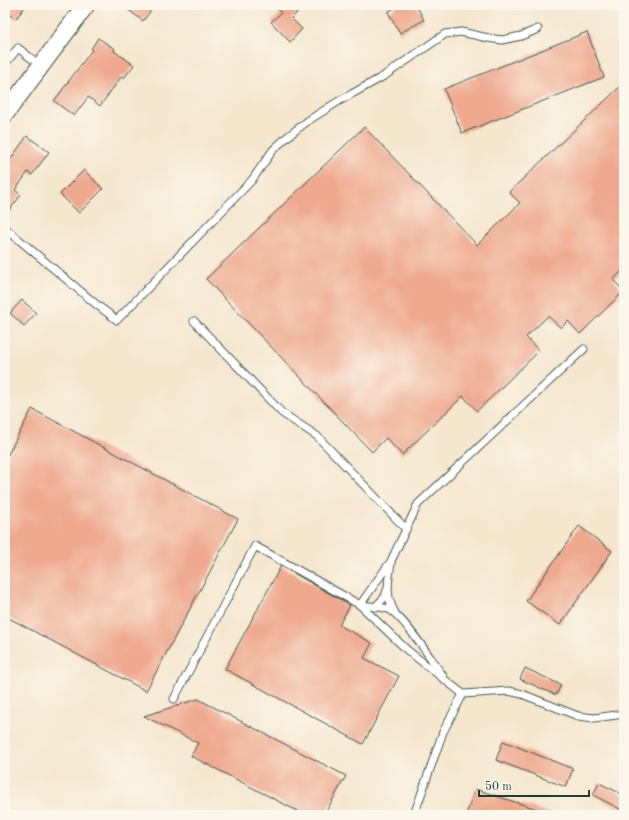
<svg xmlns="http://www.w3.org/2000/svg" width="629" height="820" font-family="'Old Standard TT',serif">
	<style>
		.building { fill: #eea98e }
		.lines { fill: none; stroke-linecap: round; stroke-linejoin: round }
		.service-casing { stroke: #3f564b; stroke-width: 9 }
		.tertiary-casing { stroke: #3f564b; stroke-width: 19 }
		.service { stroke: #fff; stroke-width: 7 }
		.tertiary { stroke: #fff; stroke-width: 17 }
	</style>
	<rect width="100%" height="100%" fill="#fbf7ec"/>
	<filter id="ink" filterUnits="userSpaceOnUse"><feTurbulence type="fractalNoise" baseFrequency=".025" numOctaves="2"/><feDisplacementMap in="SourceGraphic" scale="8" xChannelSelector="R" yChannelSelector="G"/><feConvolveMatrix kernelMatrix="1 2 1 2 8 2 1 2 1" color-interpolation-filters="sRGB"/></filter>
	<filter id="wash" filterUnits="userSpaceOnUse"><feTurbulence type="fractalNoise" baseFrequency=".012" numOctaves="4" result="noise"/><feDisplacementMap in="SourceGraphic" scale="16" xChannelSelector="R" yChannelSelector="G"/><feGaussianBlur stdDeviation="0.9" result="paint"/><feColorMatrix in="noise" values="0 0 0 0 0 0 0 0 0 0 0 0 0 0 0 0 0 1.4 0 .05"/><feComposite in="paint" operator="in"/></filter>
	<g filter="url(#wash)">
		<rect width="100%" height="100%" fill="#f5e6ce"/>
		<g id="blocks">
			<g class="building">
				<path d="M5 5H26L16 19 5 12Z"/>
				<path d="M122 5H155L143 21Z"/>
				<path d="M273 5H290L297 13 291 18 302 29 290 42 271 22 281 13Z"/>
				<path d="M399 5H416L424 20 400 33 388 12Z"/>
				<path d="M587 32 604 77 462 133 444 89Z"/>
				<path d="M98 38 115 49 114 51 134 65 124 78 122 76 100 106 88 97 74 116 54 101 92 50 91 49Z"/>
				<path d="M624 83V269L613 280 624 291 580 334 568 321 561 328 548 316 526 337 539 351 477 411 463 396 402 455 386 438 372 452 206 279 364 127 477 245 520 203 509 192Z"/>
				<path d="M27 136 49 152 32 175 28 172 15 190 21 195 5 216V167Z"/>
				<path d="M84 170 103 189 79 213 60 194Z"/>
				<path d="M22 300 36 313 24 326 10 313Z"/>
				<path d="M32 409 238 519 146 691 5 616V460Z"/>
				<path d="M579 526 612 551 560 625 526 601Z"/>
				<path d="M281 566 350 605 339 625 372 643 364 658 399 676 363 744 225 669Z"/>
				<path d="M525 668 561 685 556 695 520 679Z"/>
				<path d="M198 699 346 776 324 815H305L191 756 198 743 144 716Z"/>
				<path d="M503 741 573 769 566 787 496 760Z"/>
				<path d="M599 783 624 795V811L593 795Z"/>
				<path d="M475 789 549 813V815H466Z"/>
			</g>
		</g>
	</g>
	<g filter="url(#ink)">
		<use href="#blocks" fill-opacity="0" stroke="#3f564b" stroke-width="1"/>
		<g class="lines">
			<defs>
				<g id="service">
					<path d="M5 64 18 48 41 66"/>
					<path d="M5 228 97 305 117 320 252 180 273 150 287 137 309 120 339 101 384 76 445 34 461 32 488 38 502 40 521 36 538 29"/>
					<path d="M194 321 282 413 317 436 406 529"/>
					<path d="M391 563C388 583 385 595 395 613"/>
					<path d="M360 605 391 561 418 504 584 349"/>
					<path d="M360 605C369 606 380 606 388 609 401 613 434 663 443 676"/>
					<path d="M375 607 385 597 387 590"/>
					<path d="M174 699 255 546 360 605 407 650 463 694 509 691 522 694 578 716 594 718 624 714"/>
					<path d="M414 815 443 732 463 694"/>
				</g>
				<path id="tertiary" d="M5 114 86 5"/>
			</defs>
			<use href="#service" class="service-casing"/>
			<use href="#tertiary" class="tertiary-casing"/>
			<use href="#service" class="service"/>
			<use href="#tertiary" class="tertiary"/>
		</g>
	</g>
	<rect width="629" height="820" fill="none" stroke="#fbf7ec" stroke-width="20"/>
	<path d="M479 790v6h110v-6" fill="none" stroke="#1f3d34" stroke-width="2"/>
	<text x="485" y="790" font-size="12" fill="#1f3d34" stroke="#fbf7ec" stroke-width="3" paint-order="stroke">50 m</text>
</svg>
